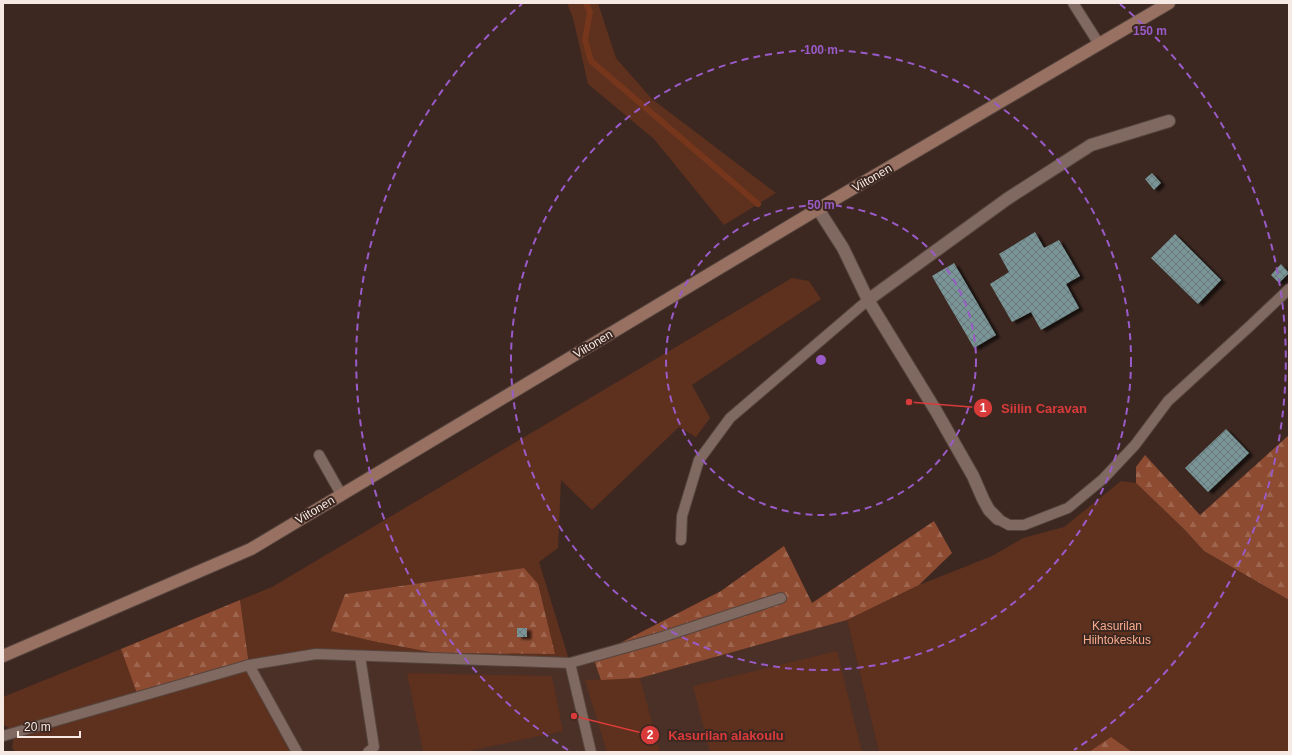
<svg xmlns="http://www.w3.org/2000/svg" width="1292" height="755" font-family="Helvetica,sans-serif">
	<style>
		.built { fill: #4a3026 }
		.green { fill: #5e301e; fill-rule: evenodd }
		.forest { fill: url(#forest-firs) }
		.lines { fill: none; stroke-linecap: round; stroke-linejoin: round }
		.stream { stroke: #76361c; stroke-width: 6 }
		.building { fill: url(#building-cross-hatch); filter: url(#shadow) }
		.service-casing { stroke: #55453e; stroke-width: 12 }
		.minor-casing { stroke: #55453e; stroke-width: 14 }
		.secondary-casing { stroke: #55453e; stroke-width: 14 }
		.service { stroke: #806961; stroke-width: 10 }
		.minor { stroke: #806961; stroke-width: 12 }
		.secondary { stroke: #987162; stroke-width: 12 }
		.ring { fill: none; stroke: #9a5bc8; stroke-width: 2; stroke-dasharray: 7 5 }
		.labels { text-anchor: middle; dominant-baseline: central; stroke-width: 4; stroke-linejoin: round; paint-order: stroke }
		.street-label { font-size: 12px; fill: #f6e8e3; stroke: #3c2821 }
		.park-label { font-size: 12px; fill: #f8aa8c; stroke: #3c2821 }
		.centre { fill: #9a5bc8; stroke: #3c2821; stroke-width: 2 }
		.ring-label { font-size: 12px; text-anchor: middle; font-weight: bold; fill: #9a5bc8; stroke: #3c2821; stroke-width: 4; stroke-linejoin: round; paint-order: stroke }
		.leader { fill: none; stroke: #d93b3b; stroke-width: 1.5 }
		.callout-dot { fill: #d93b3b; stroke: #3c2821; stroke-width: 1.5 }
		.mark-label { font-size: 12px; text-anchor: middle; font-weight: bold; fill: #fff }
		.callout-label { font-size: 13px; text-anchor: middle; font-weight: bold; fill: #d93b3b; stroke: #3c2821; stroke-width: 4; stroke-linejoin: round; paint-order: stroke }
	</style>
	<defs>
		<pattern id="forest-firs" width="22" height="20" patternUnits="userSpaceOnUse"><rect width="22" height="20" fill="#8d4b31"/><path d="M5 1l3.5 6h-7zM16 11l3.5 6h-7z" fill="#9e654f"/></pattern>
		<pattern id="building-cross-hatch" width="8" height="8" patternUnits="userSpaceOnUse"><rect width="8" height="8" fill="#799597"/><path d="M0 0l8 8M0 8l8-8" fill="none" stroke="#69797a"/></pattern>
		<filter id="shadow"><feDropShadow dx="4.5" dy="2.5" stdDeviation="1" flood-color="#0009"/></filter>
	</defs>
	<rect width="100%" height="100%" fill="#3c2821"/>
	<path class="built" d="M847 620 879 752H297L249 665 316 654 569 663 593 657 639 678Z"/>
	<g class="green">
		<path d="M567 3H598L616 58 652 99 776 193 724 225 654 139 588 84 573 18Z"/>
		<path d="M792 278 809 281 821 299 692 385 710 418 696 437 679 427 592 510 561 480 558 548 539 562 570 663 316 654 250 665 297 752H16L12 748 14 732 3 724V697L121 649 139 696 249 664 240 600 272 587ZM524 568 554 654 435 653 372 641 332 631 345 594Z"/>
		<path d="M1121 481 1136 483 1184 529 1204 551 1289 600V752H879L847 620 919 585 992 556 1023 538 1064 527Z"/>
		<path d="M837 651 862 752H710L693 686Z"/>
		<path d="M407 673 552 676 563 731 464 752H423Z"/>
		<path d="M640 678 660 752H607L585 680Z"/>
	</g>
	<g class="forest">
		<path d="M1289 435V600L1204 551 1184 529 1136 483V467L1145 455 1200 515Z"/>
		<path d="M934 521 952 553 919 585 847 620 640 678 601 680 593 657 721 591 784 546 812 603Z"/>
		<path d="M524 568 538 584 555 654 435 653 372 641 331 631 345 594Z"/>
		<path d="M240 600 249 665 138 696 121 649Z"/>
		<path d="M1111 737 1132 752H1088H1089Z"/>
	</g>
	<g class="lines">
		<path class="stream" d="M586 3 590 12 585 40 591 61 758 204"/>
	</g>
	<g class="building">
		<path d="M1152 173 1161 183 1154 190 1145 179Z"/>
		<path d="M1035 232 1044 248 1059 240 1080 276 1066 284 1079 308 1041 330 1031 312 1012 322 990 284 1009 272 999 254Z"/>
		<path d="M1175 234 1221 280 1198 304 1151 258Z"/>
		<path d="M954 263 996 335 974 348 932 276Z"/>
		<path d="M1281 264 1289 273 1279 283 1271 275Z"/>
		<path d="M1226 429 1249 453 1208 492 1185 468Z"/>
		<rect x="517" y="628" width="10" height="9"/>
	</g>
	<g class="lines">
		<defs>
			<g id="service">
				<path d="M1073 3 1099 44"/>
				<path d="M319 455 341 494"/>
				<path d="M998 519 1009 525H1024L1068 508 1103 479 1135 445 1168 401 1250 326 1289 289"/>
				<path d="M681 540 682 516 699 460 730 418 868 300"/>
				<path d="M360 656 374 747 368 752"/>
				<path d="M570 663 591 752"/>
				<path d="M249 665 316 654 570 663 659 638 781 598"/>
				<path d="M3 736 249 665 297 752"/>
			</g>
			<g id="minor">
				<path d="M818 209 843 248 868 300 1007 199 1091 145 1169 121"/>
				<path d="M868 300 936 411 973 476 983 499 989 510 998 519"/>
			</g>
			<path id="secondary" d="M3 656 251 549 818 209 1169 3"/>
		</defs>
		<use href="#service" class="service-casing"/>
		<use href="#minor" class="minor-casing"/>
		<use href="#secondary" class="secondary-casing"/>
		<use href="#service" class="service"/>
		<use href="#minor" class="minor"/>
		<use href="#secondary" class="secondary"/>
	</g>
	<g class="ring">
		<circle cx="821" cy="360" r="155"/>
		<circle cx="821" cy="360" r="310"/>
		<path d="M568 750A465 465 0 0 1 522 4M1120 4A465 465 0 0 1 1074 750"/>
	</g>
	<g class="labels">
		<g class="street-label">
			<text transform="translate(872 178) rotate(-30)">Viitonen</text>
			<text transform="translate(593 344) rotate(-31)">Viitonen</text>
			<text transform="translate(315 510) rotate(-31)">Viitonen</text>
		</g>
		<g class="park-label">
			<text x="1117" y="626">Kasurilan<tspan x="1117" dy="14">Hiihtokeskus</tspan></text>
		</g>
	</g>
	<circle cx="821" cy="360" r="6" class="centre"/>
	<g class="ring-label">
		<text x="1150" y="35">150 m</text>
		<text x="821" y="54">100 m</text>
		<text x="821" y="209">50 m</text>
	</g>
	<path class="leader" d="M909 402L983 408M574 716L650 735"/>
	<g class="callout-dot">
		<circle cx="909" cy="402" r="4"/>
		<circle cx="574" cy="716" r="4"/>
		<circle cx="983" cy="408" r="10"/>
		<circle cx="650" cy="735" r="10"/>
	</g>
	<g class="mark-label">
		<text x="983" y="412">1</text>
		<text x="650" y="739">2</text>
	</g>
	<g class="callout-label">
		<text x="1044" y="413">Siilin Caravan</text>
		<text x="726" y="740">Kasurilan alakoulu</text>
	</g>
	<rect width="1292" height="755" fill="none" stroke="#f6e8e3" stroke-width="8"/>
	<path d="M18 731v6h62v-6" fill="none" stroke="#f6e8e3" stroke-width="2"/>
	<text x="24" y="731" font-size="12" fill="#f6e8e3" stroke="#3c2821" stroke-width="3" paint-order="stroke">20 m</text>
</svg>
